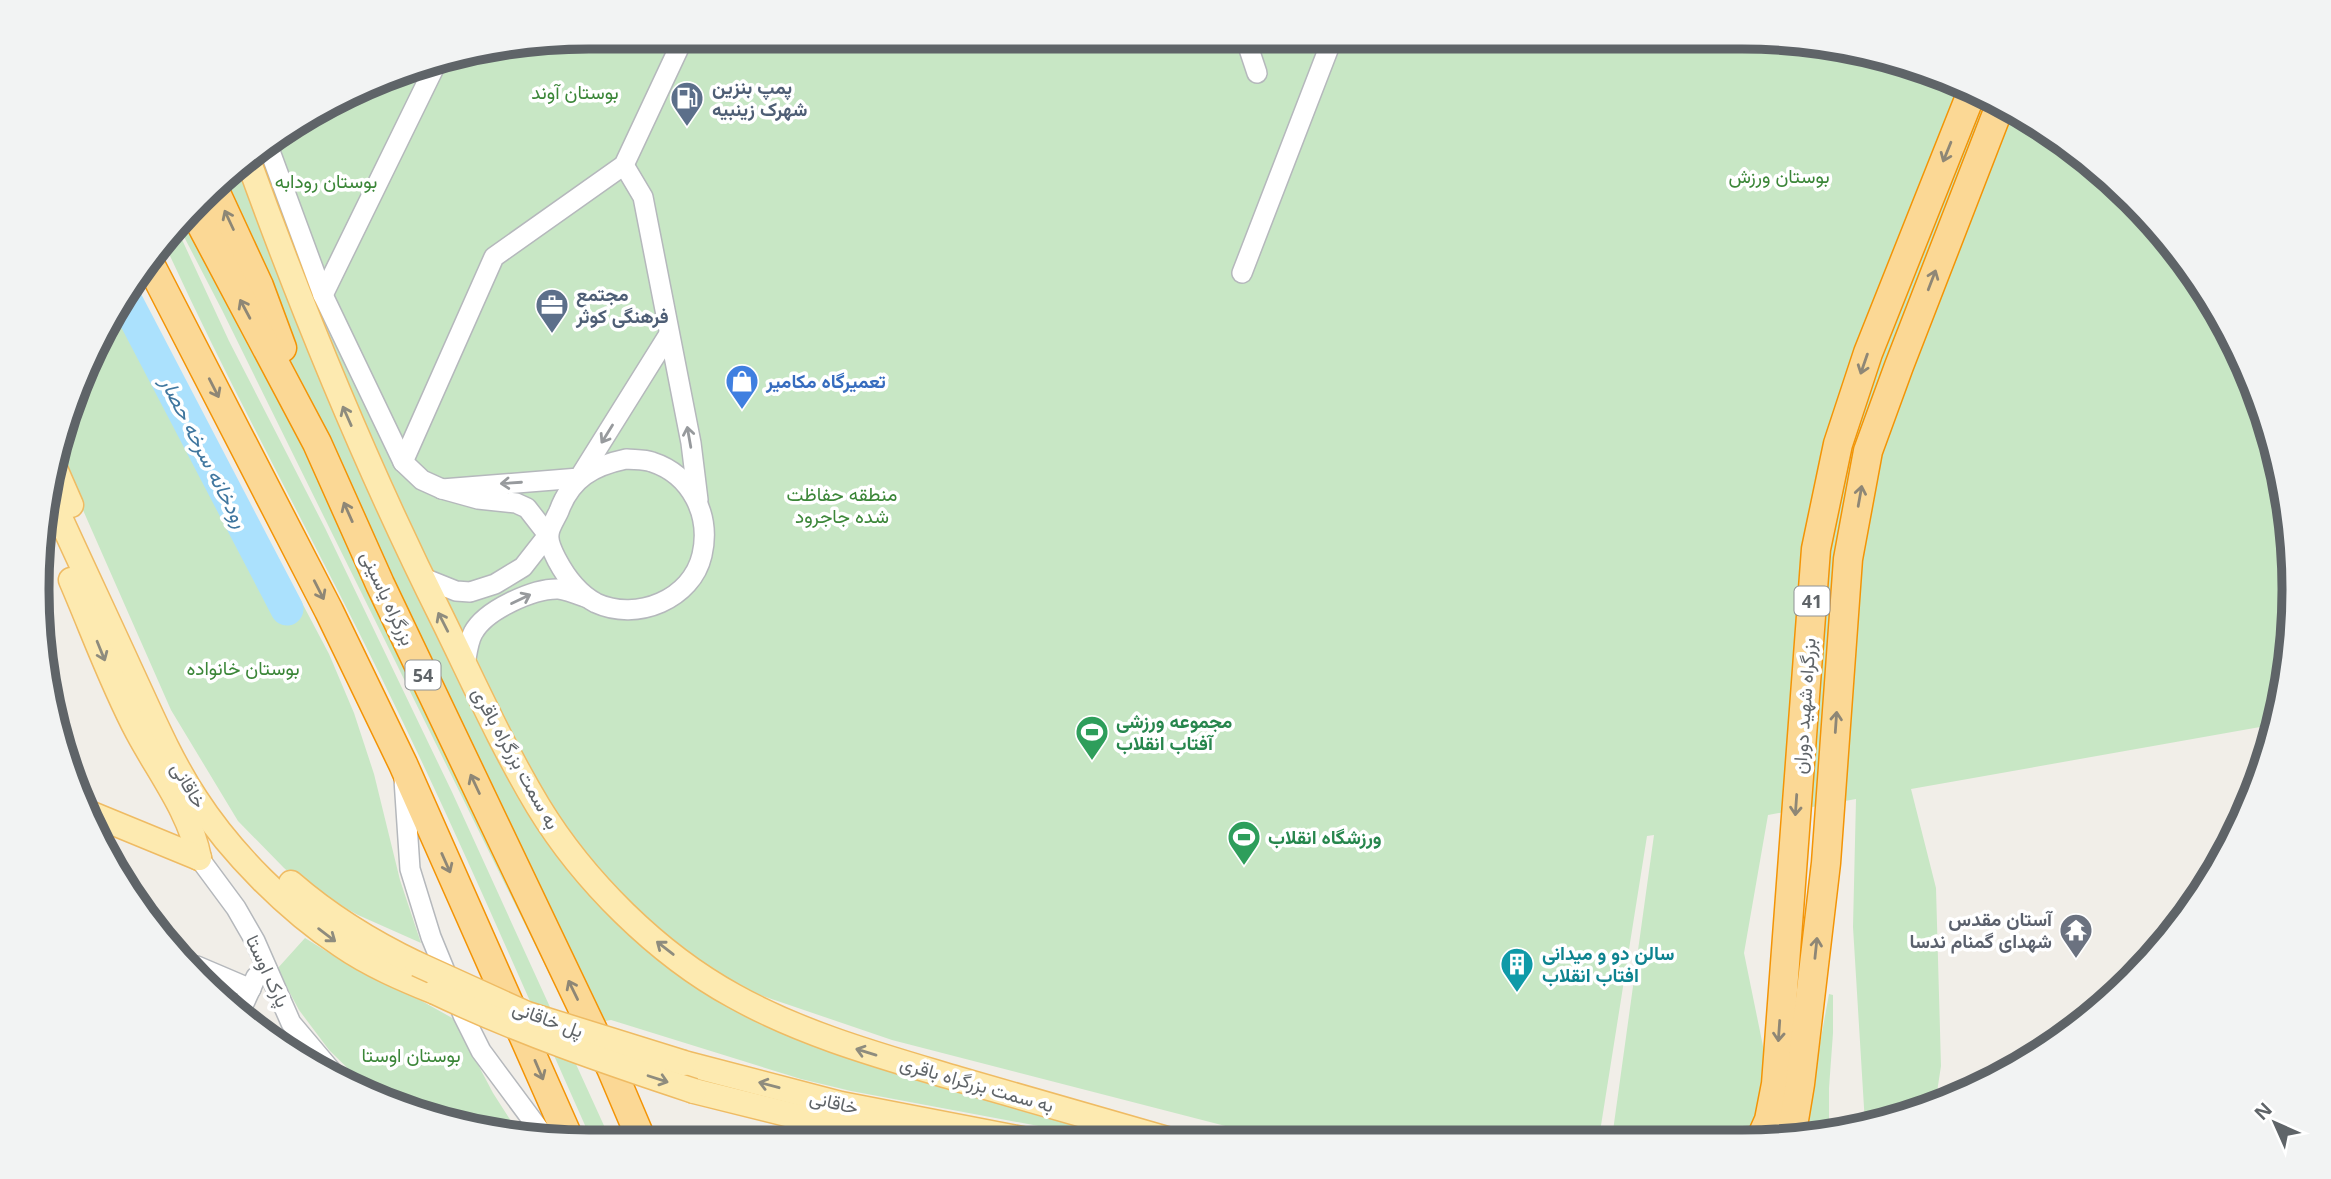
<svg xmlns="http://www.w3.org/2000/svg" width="2331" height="1179" font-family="'Open Sans',Vazirmatn,sans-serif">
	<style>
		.green { fill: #c8e7c5 }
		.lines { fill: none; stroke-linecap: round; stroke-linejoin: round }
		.river { stroke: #abe1fd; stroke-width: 33 }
		.minor-casing { stroke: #b5b8bc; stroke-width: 22 }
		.major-casing { stroke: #efbb63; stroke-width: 27 }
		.highway-casing { stroke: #f39406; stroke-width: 31 }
		.minor { stroke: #fff; stroke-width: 19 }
		.major { stroke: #fdeab0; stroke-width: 24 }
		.highway { stroke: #fbd895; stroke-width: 28 }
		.major-bridge-casing { stroke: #efbb63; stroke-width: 27; stroke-linecap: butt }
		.major-bridge { stroke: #fdeab0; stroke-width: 24 }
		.oneway { stroke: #8e8776 }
		.oneway2 { stroke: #8e8c7e }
		.oneway3 { stroke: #979a9d }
		.labels { text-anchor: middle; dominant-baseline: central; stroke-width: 7; stroke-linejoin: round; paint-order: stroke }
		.shield { fill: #fff; stroke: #8f9295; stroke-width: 2 }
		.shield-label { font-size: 18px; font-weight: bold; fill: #5f6468 }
		.service-label { font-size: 19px; font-weight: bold; fill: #4e5e75; stroke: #fff; text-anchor: start }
		.park-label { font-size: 19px; fill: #3b8638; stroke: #fff }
		.shop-label { font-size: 19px; font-weight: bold; fill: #366cbe; stroke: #fff; text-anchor: start }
		.street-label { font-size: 19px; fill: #5f6468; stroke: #fff }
		.leisure-label { font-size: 19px; font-weight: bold; fill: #27864d; stroke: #fff; text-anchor: start }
		.worship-label { font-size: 19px; font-weight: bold; fill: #5b616d; stroke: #fff; text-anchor: end }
		.culture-label { font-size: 19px; font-weight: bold; fill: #0d838f; stroke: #fff; text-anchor: start }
		.water-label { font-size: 21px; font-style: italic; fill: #40779f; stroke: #fff }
		.rim { fill: none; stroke: #5f6468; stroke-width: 9 }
	</style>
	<rect width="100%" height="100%" fill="#f1eee8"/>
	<g class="green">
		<path d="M590 37 1777 38 1884 55 1986 94 2078 151 2157 225 2220 313 2265 411 2289 517 2293 625 2277 724 1911 789 1936 888 1941 1066 1935 1105 1865 1124 1853 927 1856 799 1768 815 1744 953 1764 1051C1765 1080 1761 1112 1747 1138H1612L1654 835 1647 836 1599 1138 1276 1139 892 1040 757 994 722 1001 800 1041 841 1056 898 1074 1135 1139 1101 1140 1044 1127 851 1091 801 1079 611 1020 575 1026 222 310 180 229 253 151 411 66Z"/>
		<path d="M178 231 229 341 325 528 452 792 611 1141H592C523 987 457 831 382 679 311 534 232 392 165 245Z"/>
		<path d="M132 281 329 654 354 713 374 774 400 880 421 943 358 915 304 885 284 868 238 821 171 710 57 451 79 378Z"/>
		<path d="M305 938 360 972 420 1000 454 1019 493 1093 520 1135 447 1124 377 1097 329 1050 299 1010 277 969Z"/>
		<path d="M1829 994 1833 995V1033L1829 1088V1134L1803 1137Z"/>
	</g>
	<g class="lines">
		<path class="river" d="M123 295 287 609"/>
		<defs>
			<g id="minor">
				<path d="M1245 37 1257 73"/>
				<path d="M267 143 323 295 403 462 422 480 442 489"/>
				<path d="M624 165 643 197 691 443 698 500"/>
				<path d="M1242 273 1333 37"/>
				<path d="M323 295 437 62"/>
				<path d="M626 459C634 460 644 459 652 462 692 475 711 516 702 555 692 599 637 622 596 603 579 594 566 577 557 560 554 554 548 543 549 535 549 528 556 518 559 511 571 478 593 466 626 459Z"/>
				<path d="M403 462 494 257 624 165 684 37"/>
				<path d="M421 577 456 591 470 592 495 584 523 567 548 535 527 508 516 503 478 499 442 489 579 478 669 334"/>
				<path d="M465 665C467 654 468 642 473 633 485 610 534 588 559 589 567 590 577 594 585 597"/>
				<path d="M404 779 410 869 431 937 463 1015 481 1051 547 1140"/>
				<path d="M199 858 236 908 255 941 291 1023 340 1081"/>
				<path d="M197 966 251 989"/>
				<path d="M241 1010 256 977"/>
			</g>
			<g id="major">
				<path d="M247 157C304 315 367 468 442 618 473 681 502 746 538 806 583 880 657 954 734 996 804 1035 881 1056 958 1079 1027 1099 1097 1119 1167 1139"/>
				<path d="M53 464 71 505"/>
				<path d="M47 489C74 549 102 608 129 667 150 712 169 758 196 799 231 853 288 910 341 945 370 965 403 979 435 992"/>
				<path d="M71 580C93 631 112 684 138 733 160 774 190 812 199 858"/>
				<path d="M87 812 199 858"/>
				<path d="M291 883C329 916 371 942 417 964"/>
				<path d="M684 1063 841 1104 1027 1140"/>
				<path d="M694 1091 839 1127 908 1140"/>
			</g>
			<g id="highway">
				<path d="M215 191 259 286 282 348"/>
				<path d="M195 213 317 443 380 584 611 1068 642 1141"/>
				<path d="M149 262 329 611 403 764 570 1141"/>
				<path d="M1761 1138 1769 1120 1776 1084 1816 549 1838 444 1868 353 1973 89"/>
				<path d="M1791 1138 1800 1084 1826 863 1848 559 1868 451 1899 366 2001 103"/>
			</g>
		</defs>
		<use href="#minor" class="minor-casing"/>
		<use href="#major" class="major-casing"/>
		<use href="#highway" class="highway-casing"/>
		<use href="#minor" class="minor"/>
		<use href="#major" class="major"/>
		<use href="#highway" class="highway"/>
		<defs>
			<g id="major-bridge">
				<path d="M417 964 527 1014 684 1063"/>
				<path d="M435 992C519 1032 606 1062 694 1091"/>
			</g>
		</defs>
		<use href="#major-bridge" class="major-bridge-casing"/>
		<use href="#major-bridge" class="major-bridge"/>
	</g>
	<defs><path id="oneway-shaft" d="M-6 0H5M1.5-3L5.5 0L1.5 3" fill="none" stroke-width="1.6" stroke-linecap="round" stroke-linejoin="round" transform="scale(1.75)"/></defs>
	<g class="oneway">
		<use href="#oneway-shaft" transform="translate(1947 152) rotate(112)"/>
		<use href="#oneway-shaft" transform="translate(229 220) rotate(-115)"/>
		<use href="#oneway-shaft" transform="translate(1932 280) rotate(-69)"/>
		<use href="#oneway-shaft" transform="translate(245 309) rotate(-118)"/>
		<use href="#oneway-shaft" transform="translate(1864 364) rotate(109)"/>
		<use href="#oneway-shaft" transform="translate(214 388) rotate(63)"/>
		<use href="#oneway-shaft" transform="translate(1860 496) rotate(-80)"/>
		<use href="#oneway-shaft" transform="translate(348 512) rotate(-114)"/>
		<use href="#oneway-shaft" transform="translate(319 590) rotate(63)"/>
		<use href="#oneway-shaft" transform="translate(1836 722) rotate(-86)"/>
		<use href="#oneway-shaft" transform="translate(475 784) rotate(-115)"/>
		<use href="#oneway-shaft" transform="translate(1796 805) rotate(94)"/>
		<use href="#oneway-shaft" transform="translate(446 863) rotate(66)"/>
		<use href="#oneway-shaft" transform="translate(1816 948) rotate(-84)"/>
		<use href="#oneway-shaft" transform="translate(573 990) rotate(-116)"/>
		<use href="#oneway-shaft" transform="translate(1779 1031) rotate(94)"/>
		<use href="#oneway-shaft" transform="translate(539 1070) rotate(67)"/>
	</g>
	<g class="oneway2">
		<use href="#oneway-shaft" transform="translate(347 416) rotate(-114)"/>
		<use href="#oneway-shaft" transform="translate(443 622) rotate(-117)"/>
		<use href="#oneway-shaft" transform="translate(101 651) rotate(68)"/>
		<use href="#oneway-shaft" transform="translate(327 935) rotate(37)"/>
		<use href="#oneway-shaft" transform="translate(665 948) rotate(-142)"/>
		<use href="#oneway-shaft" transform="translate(866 1052) rotate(-163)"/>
		<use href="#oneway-shaft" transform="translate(658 1079) rotate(18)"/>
		<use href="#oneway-shaft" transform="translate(769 1085) rotate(-165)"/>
	</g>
	<g class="oneway3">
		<use href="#oneway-shaft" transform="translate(607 434) rotate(122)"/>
		<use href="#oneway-shaft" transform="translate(689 437) rotate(-100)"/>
		<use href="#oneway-shaft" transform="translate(511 483) rotate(176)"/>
		<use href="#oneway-shaft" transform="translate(521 599) rotate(-26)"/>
	</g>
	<defs>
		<symbol id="fuel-pin" viewBox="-11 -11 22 30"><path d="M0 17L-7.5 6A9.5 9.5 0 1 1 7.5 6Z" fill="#5c6f8a" stroke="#fff"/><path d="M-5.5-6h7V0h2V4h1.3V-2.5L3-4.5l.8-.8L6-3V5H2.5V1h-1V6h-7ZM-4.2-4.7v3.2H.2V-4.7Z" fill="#fff"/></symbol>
		<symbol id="office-pin" viewBox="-11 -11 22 30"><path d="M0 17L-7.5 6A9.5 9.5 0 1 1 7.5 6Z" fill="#5c6f8a" stroke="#fff"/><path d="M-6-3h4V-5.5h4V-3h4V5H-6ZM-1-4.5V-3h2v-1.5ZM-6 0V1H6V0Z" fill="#fff"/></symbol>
		<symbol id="shop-pin" viewBox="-11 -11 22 30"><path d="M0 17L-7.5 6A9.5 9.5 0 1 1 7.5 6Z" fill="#3f7fe0" stroke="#fff"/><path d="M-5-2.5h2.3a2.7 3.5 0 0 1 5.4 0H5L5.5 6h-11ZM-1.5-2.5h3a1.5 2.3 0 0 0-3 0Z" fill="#fff"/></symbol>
		<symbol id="stadium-pin" viewBox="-11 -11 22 30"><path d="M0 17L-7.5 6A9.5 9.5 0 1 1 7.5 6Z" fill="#2e9e5b" stroke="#fff"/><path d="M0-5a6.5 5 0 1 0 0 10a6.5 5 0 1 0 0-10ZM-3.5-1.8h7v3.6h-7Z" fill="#fff"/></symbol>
		<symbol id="temple-pin" viewBox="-11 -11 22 30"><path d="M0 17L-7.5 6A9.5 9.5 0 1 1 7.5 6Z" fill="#6b7280" stroke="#fff"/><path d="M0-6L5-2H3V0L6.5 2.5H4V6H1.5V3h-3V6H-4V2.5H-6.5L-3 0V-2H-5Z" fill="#fff"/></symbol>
		<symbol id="building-pin" viewBox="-11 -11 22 30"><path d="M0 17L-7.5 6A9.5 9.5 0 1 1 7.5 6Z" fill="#0f9aa8" stroke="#fff"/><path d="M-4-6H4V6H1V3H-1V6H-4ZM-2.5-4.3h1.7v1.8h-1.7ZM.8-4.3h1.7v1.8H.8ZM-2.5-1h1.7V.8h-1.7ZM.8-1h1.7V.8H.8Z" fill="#fff"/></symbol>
	</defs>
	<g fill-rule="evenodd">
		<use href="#fuel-pin" x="668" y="79" width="38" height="52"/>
		<use href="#office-pin" x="533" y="286" width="38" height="52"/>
		<use href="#shop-pin" x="723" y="362" width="38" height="52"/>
		<use href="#stadium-pin" x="1073" y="713" width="38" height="52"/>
		<use href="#stadium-pin" x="1225" y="818" width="38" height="52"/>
		<use href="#temple-pin" x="2057" y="911" width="38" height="52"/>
		<use href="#building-pin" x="1498" y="945" width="38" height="52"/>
	</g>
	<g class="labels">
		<g class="shield">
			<rect x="1794.5" y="586.5" width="35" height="29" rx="5"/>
			<rect x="405.5" y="660.5" width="35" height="29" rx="5"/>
		</g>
		<g class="shield-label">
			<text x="1812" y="601">41</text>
			<text x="423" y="675">54</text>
		</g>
		<g class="service-label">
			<text x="712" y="87">پمپ بنزین<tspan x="712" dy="22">شهرک زینبیه</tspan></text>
			<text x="576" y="294">مجتمع<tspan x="576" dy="22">فرهنگی کوثر</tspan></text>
		</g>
		<g class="park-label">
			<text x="575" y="92">بوستان آوند</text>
			<text x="1779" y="176">بوستان ورزش</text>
			<text x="326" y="181">بوستان رودابه</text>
			<text x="842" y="494">منطقه حفاظت<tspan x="842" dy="22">شده جاجرود</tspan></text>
			<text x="243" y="668">بوستان خانواده</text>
			<text x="411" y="1055">بوستان اوستا</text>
		</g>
		<g class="shop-label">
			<text x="766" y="381">تعمیرگاه مکامیر</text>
		</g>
		<g class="street-label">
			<text transform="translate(388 598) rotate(65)">بزرگراه یاسینی</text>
			<text transform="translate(1804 706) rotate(-86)">بزرگراه شهید دوران</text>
			<text transform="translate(516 758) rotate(61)">به سمت بزرگراه باقری</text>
			<text transform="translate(189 785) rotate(59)">خاقانی</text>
			<text transform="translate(268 971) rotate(65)">پارک اوستا</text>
			<text transform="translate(548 1019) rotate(20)">پل خاقانی</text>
			<text transform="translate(977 1084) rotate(16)">به سمت بزرگراه باقری</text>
			<text transform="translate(834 1102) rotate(13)">خاقانی</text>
		</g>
		<g class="leisure-label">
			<text x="1116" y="721">مجموعه ورزشی<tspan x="1116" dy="22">آفتاب انقلاب</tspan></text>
			<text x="1268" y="837">ورزشگاه انقلاب</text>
		</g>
		<g class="worship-label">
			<text x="2052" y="919">آستان مقدس<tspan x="2052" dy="22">شهدای گمنام ندسا</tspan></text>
		</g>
		<g class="culture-label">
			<text x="1542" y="953">سالن دو و میدانی<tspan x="1542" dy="22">افتاب انقلاب</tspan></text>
		</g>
		<g class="water-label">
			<text transform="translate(205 452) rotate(63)">رودخانه سرخه حصار</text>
		</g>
	</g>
	<path d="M0 0H2331V1179H0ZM589 49H1742A540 540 0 0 1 2282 589V590A540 540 0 0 1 1742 1130H589A540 540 0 0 1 49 590V589A540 540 0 0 1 589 49Z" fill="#f2f3f3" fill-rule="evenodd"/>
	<path class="rim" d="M589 49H1742A540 540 0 0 1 2282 589V590A540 540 0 0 1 1742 1130H589A540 540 0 0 1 49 590V589A540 540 0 0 1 589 49Z"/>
	<g transform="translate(2275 1123) rotate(315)" stroke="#ffffff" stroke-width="5" paint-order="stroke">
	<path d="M0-5L12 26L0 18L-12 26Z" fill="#5f6468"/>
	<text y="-10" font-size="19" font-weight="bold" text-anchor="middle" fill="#5f6468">N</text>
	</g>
</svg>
